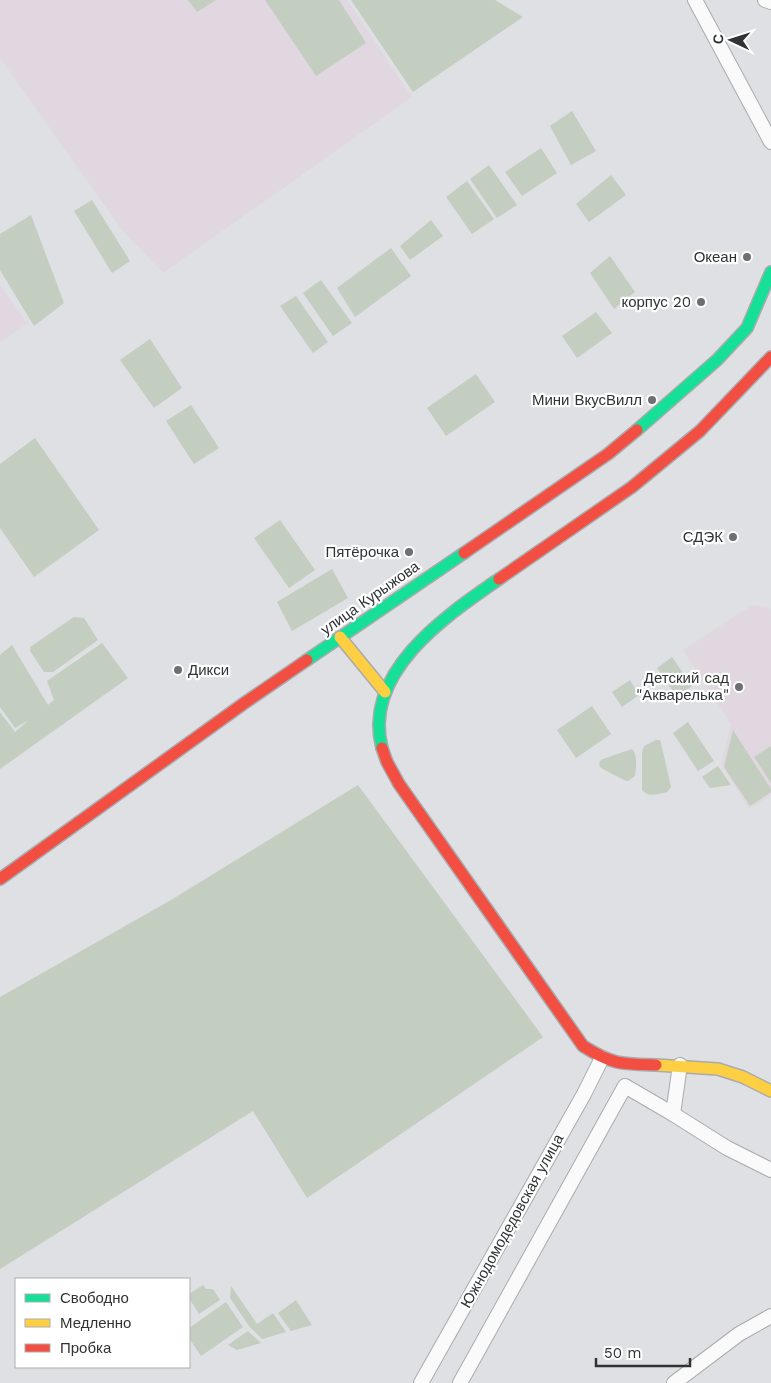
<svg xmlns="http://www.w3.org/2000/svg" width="771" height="1383" font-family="'Work Sans',sans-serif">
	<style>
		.education { fill: #e1d7e0 }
		.green { fill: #c3cec1 }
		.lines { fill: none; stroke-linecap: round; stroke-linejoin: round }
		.street-casing { stroke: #a9aaad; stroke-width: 16 }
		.fast-casing { stroke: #a9aaad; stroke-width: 14 }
		.slow-casing { stroke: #a9aaad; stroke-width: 14 }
		.jam-casing { stroke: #a9aaad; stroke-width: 14 }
		.street { stroke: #fafafb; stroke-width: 14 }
		.fast { stroke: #16e098; stroke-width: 11 }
		.slow { stroke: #ffcf43; stroke-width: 11 }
		.jam { stroke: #f24e42; stroke-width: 11 }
		.poi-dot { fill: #6d6f71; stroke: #fff; stroke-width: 2 }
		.labels { text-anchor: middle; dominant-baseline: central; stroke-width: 4.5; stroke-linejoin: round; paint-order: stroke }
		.poi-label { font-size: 15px; fill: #303234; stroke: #fff; text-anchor: end }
		.street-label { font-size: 15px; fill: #303234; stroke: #fff }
	</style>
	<rect width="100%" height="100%" fill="#dee0e3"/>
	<g class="education">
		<path d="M0 0H347L412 97 163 273 122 230 0 58Z"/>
		<path d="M0 285 27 324 0 342Z"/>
		<path d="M752 605 768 607 771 611V795L749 809 721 765 731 724 683 650Z"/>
	</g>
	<g class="green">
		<path d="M188 0H216L197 12Z"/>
		<path d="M265 0H339L366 43 316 76Z"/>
		<path d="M351 0H495L523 17 413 92Z"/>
		<path d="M572 111 596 151 571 165 550 126Z"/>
		<path d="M541 148 557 173 522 196 505 172Z"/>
		<path d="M489 165 517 205 497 218 470 179Z"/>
		<path d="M611 175 626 195 589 222 576 204Z"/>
		<path d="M467 181 494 219 472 234 446 197Z"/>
		<path d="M92 200 130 261 112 273 74 211Z"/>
		<path d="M31 215 64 303 34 326 0 270V234Z"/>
		<path d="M431 220 443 236 410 260 400 246Z"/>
		<path d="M391 248 411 276 355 317 337 288Z"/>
		<path d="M610 256 635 292 614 309 590 273Z"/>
		<path d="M321 280 352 323 333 336 303 293Z"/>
		<path d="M296 296 328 342 313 353 280 306Z"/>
		<path d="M596 312 612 333 577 358 562 336Z"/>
		<path d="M150 339 182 388 154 408 120 360Z"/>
		<path d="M476 374 495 402 446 436 427 408Z"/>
		<path d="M191 405 219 448 194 464 166 421Z"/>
		<path d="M35 438 99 530 34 577 0 528V464Z"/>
		<path d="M280 520 315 570 289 588 254 538Z"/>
		<path d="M332 569 348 598 292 631 277 602Z"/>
		<path d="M74 617 84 618 98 640 53 672H44L30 651V647Z"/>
		<path d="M102 643 128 678 0 769V712L15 732 29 720 15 728 0 707V655L12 645 48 705 54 700 47 681Z"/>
		<path d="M672 657 692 686 677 697 657 668Z"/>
		<path d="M630 680 639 695 622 707 612 692Z"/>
		<path d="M592 706 611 734 576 758 557 730Z"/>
		<path d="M688 722 714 761 698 771 673 733Z"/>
		<path d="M733 730 771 789V792L750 806 724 767Z"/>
		<path d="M656 740H660L661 743 671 787 667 792C658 794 648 798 642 790V752L644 746Z"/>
		<path d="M771 746V783L754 757Z"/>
		<path d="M632 749C638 755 636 768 635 776L628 781 624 780 601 768 599 765 600 761 603 759Z"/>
		<path d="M718 766 731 785 710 788 702 777Z"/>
		<path d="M358 785 543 1037 307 1198 253 1111 0 1269V997L171 900Z"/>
		<path d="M203 1285 206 1289H213L220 1300 199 1314 189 1298V1294Z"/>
		<path d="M231 1286 257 1324 273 1313 286 1332 262 1339 249 1326 230 1298Z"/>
		<path d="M296 1300 312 1325 291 1331 278 1313Z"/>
		<path d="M226 1302 243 1327 201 1356 189 1338V1328Z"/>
		<path d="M248 1331 261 1343 237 1350 228 1345Z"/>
	</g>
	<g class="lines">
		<defs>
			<g id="street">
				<path d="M695 0 771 142"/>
				<path d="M765 0 771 2"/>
				<path d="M673 1114 727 1148 771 1170"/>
				<path d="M421 1383 584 1094 602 1058"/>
				<path d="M460 1383 625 1086 673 1114 680 1065"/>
				<path d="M674 1383 739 1334 771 1316"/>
			</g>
			<g id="fast">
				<path d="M637 430 717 360 747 328 771 272"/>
				<path d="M307 660 464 553"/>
				<path d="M382 748C362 672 447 615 499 579"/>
			</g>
			<g id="slow">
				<path d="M340 637 385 692"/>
				<path d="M656 1065 718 1069 743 1077 771 1091"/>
			</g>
			<g id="jam">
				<path d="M464 553 608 454 637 430"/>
				<path d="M499 579 632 487 700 431 771 357"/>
				<path d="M382 748 387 762 399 784 583 1046C613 1065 622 1064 656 1065"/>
				<path d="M0 879 243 704 307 660"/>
			</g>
		</defs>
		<use href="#street" class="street-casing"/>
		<use href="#fast" class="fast-casing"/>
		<use href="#slow" class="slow-casing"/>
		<use href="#jam" class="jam-casing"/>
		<use href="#street" class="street"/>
		<use href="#fast" class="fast"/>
		<use href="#slow" class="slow"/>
		<use href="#jam" class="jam"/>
	</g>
	<g class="poi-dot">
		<circle cx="747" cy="257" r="5"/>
		<circle cx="701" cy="302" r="5"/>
		<circle cx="652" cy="400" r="5"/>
		<circle cx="733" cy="537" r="5"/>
		<circle cx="409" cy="552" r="5"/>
		<circle cx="178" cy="670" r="5"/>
		<circle cx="739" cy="687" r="5"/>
	</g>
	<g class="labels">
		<g class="poi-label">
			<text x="737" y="257">Океан</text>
			<text x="691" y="302">корпус 20</text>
			<text x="642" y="400">Мини ВкусВилл</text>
			<text x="723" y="537">СДЭК</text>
			<text x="399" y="552">Пятёрочка</text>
			<text x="188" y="670" text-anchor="start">Дикси</text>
			<text x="729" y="678">Детский сад<tspan x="729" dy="17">"Акварелька"</tspan></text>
		</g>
		<g class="street-label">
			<text transform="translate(370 598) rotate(-35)">улица Курыжова</text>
			<text transform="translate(512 1221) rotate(-61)">Южнодомодедовская улица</text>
		</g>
	</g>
	<rect x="15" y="1278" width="175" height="90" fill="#ffffff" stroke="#acadae"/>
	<rect x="25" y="1294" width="25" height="8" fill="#16e098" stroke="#acadae"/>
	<text x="60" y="1303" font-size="15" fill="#303234">Свободно</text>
	<rect x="25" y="1319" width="25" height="8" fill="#ffcf43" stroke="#acadae"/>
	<text x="60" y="1328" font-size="15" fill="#303234">Медленно</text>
	<rect x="25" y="1344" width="25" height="8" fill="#f24e42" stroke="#acadae"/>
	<text x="60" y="1353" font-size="15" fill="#303234">Пробка</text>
	<g transform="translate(731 40) rotate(274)" stroke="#ffffff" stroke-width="4" paint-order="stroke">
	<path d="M0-4L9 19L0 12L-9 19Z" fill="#303234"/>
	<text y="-8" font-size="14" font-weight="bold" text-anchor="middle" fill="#303234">С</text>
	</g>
	<path d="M596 1358v8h94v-8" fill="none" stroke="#303234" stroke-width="2.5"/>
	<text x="604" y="1358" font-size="15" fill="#303234" stroke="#ffffff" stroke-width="4" paint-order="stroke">50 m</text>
</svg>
